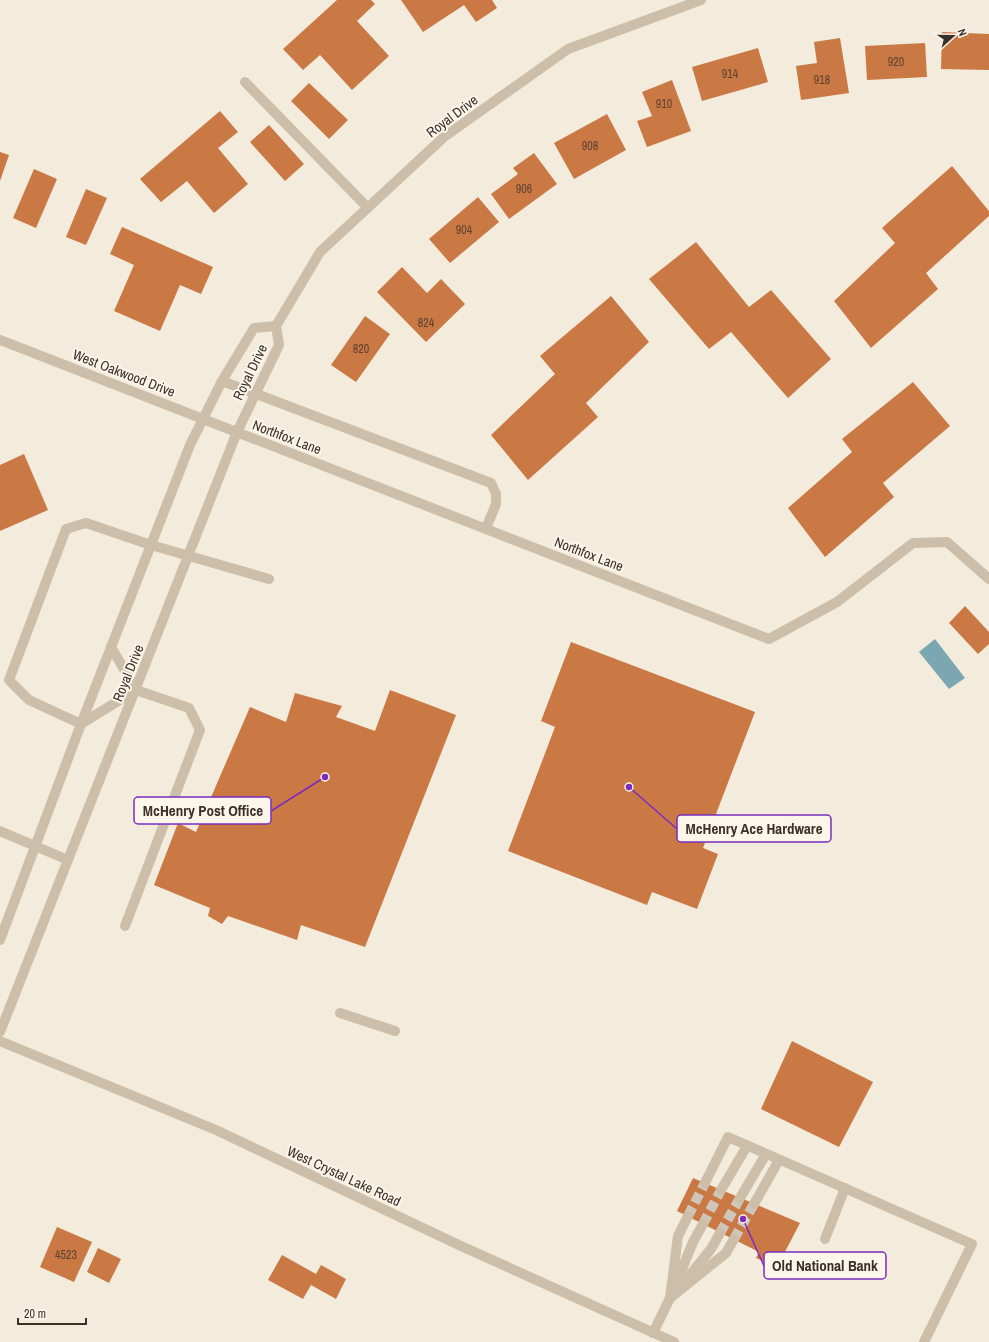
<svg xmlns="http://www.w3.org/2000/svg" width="989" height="1342" font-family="'Archivo Narrow',sans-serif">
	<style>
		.water { fill: #7ba7b2 }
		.building { fill: #ca7844 }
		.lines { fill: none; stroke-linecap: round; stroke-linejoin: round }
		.minor-tunnel { stroke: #cec6b9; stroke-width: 10; stroke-dasharray: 10 5; stroke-linecap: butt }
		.minor { stroke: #ccbea8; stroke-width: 10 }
		.labels { text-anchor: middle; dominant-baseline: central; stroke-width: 4; stroke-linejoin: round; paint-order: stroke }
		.number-label { font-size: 12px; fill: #5d4230 }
		.street-label { font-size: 14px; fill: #393029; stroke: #fbf5ea }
		.leader { fill: none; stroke: #7b2cbf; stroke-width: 1.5 }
		.callout-dot { fill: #7b2cbf; stroke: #fbf5ea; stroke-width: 1.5 }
		.callout { fill: #fbf5ea; stroke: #7b2cbf; stroke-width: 1.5 }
		.callout-label { font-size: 15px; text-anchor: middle; font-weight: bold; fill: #393029 }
	</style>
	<rect width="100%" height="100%" fill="#f3ecdd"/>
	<path class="water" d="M935 639 965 678 949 689 919 652Z"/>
	<g class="building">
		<path d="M337 0H371L375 4 357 21 389 56 352 90 320 55 303 70 283 49Z"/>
		<path d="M401 0H492L497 8 476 22 464 5 423 32Z"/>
		<path d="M942 32 989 34V70L941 69Z"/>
		<path d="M840 38 849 93 801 100 796 66 817 63 814 42Z"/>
		<path d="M925 43 927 77 867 80 865 46Z"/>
		<path d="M758 48 768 82 702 101 692 67Z"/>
		<path d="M672 80 691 131 647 147 637 121 652 116 642 92Z"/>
		<path d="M309 83 348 120 329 139 291 101Z"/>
		<path d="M220 111 238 132 218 148 248 184 214 213 187 181 161 202 140 179Z"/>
		<path d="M607 114 626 150 574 179 554 143Z"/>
		<path d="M269 125 304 164 285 181 250 142Z"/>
		<path d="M0 152 9 155 0 181Z"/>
		<path d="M534 153 557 184 509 219 491 194 518 174 513 168Z"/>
		<path d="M952 166 989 211V216L926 273 938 289 871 348 834 301 895 243 882 228Z"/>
		<path d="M34 169 57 179 36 228 13 218Z"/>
		<path d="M86 189 107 198 86 245 66 237Z"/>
		<path d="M478 197 499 222 450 263 429 239Z"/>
		<path d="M122 227 213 267 201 294 180 285 160 331 114 311 134 265 110 254Z"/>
		<path d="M696 242 749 307 771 290 831 359 788 398 731 332 709 349 649 279Z"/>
		<path d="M402 267 427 293 441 279 465 304 426 342 377 292Z"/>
		<path d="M611 296 649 342 586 403 598 417 528 480 491 435 555 374 540 356Z"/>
		<path d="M365 316 390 334 356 382 331 365Z"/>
		<path d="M913 382 950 426 883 483 894 497 825 557 788 508 852 452 842 439Z"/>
		<path d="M24 454 48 510 0 531V465Z"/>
		<path d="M965 606 989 632V644L978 654 949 623Z"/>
		<path d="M571 642 755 712 703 848 718 854 697 909 652 892 647 905 508 851 555 727 541 721Z"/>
		<path d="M390 690 456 715 365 947 301 925 297 940 228 916 222 924 208 916 210 908 154 885 178 823 196 832 250 707 286 722 295 693 342 706 336 717 375 731Z"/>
		<path d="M792 1041 873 1082 839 1147 761 1109Z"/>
		<path d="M693 1178 800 1223 777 1267 756 1258 759 1252 677 1211Z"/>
		<path d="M57 1227 92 1242 74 1282 40 1267Z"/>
		<path d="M98 1248 121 1259 109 1283 87 1272Z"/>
		<path d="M282 1255 316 1274 321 1265 346 1279 336 1299 311 1285 303 1299 268 1280Z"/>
	</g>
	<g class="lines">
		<g class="minor-tunnel">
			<path d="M688 1216 705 1183"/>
			<path d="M703 1224 721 1190"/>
			<path d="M720 1233 740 1198"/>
			<path d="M734 1239 754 1204"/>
		</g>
		<g class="minor">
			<path d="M245 82 368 208"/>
			<path d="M0 340 769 639 837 602 913 543 947 542 989 579"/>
			<path d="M222 381 491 483 496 494V504L486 528"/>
			<path d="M111 647 136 690 189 708 200 730 125 926"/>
			<path d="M81 724 29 700 9 680 66 529 86 523 151 545 269 579"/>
			<path d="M81 724 136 690"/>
			<path d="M0 831 68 860"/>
			<path d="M0 940 81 724 190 445 222 381 254 328 276 326"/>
			<path d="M340 1013 395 1031"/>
			<path d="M0 1032 237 432 279 345 276 326 320 252 444 137 568 49 701 0"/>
			<path d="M0 1041 216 1130 461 1246 674 1342"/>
			<path d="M705 1183 728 1137 972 1244 924 1342"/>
			<path d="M721 1190 747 1146"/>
			<path d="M740 1198 766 1154"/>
			<path d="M754 1204 779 1160"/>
			<path d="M825 1239 845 1188"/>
			<path d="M685 1281 711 1249 720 1233"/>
			<path d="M676 1284 693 1242 703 1224"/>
			<path d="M670 1298 726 1253 734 1239"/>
			<path d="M653 1333 670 1298 678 1236 688 1216"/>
		</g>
	</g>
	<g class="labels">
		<g class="number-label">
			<text x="896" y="62">920</text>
			<text x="730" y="74">914</text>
			<text x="822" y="80">918</text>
			<text x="664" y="104">910</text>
			<text x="590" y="146">908</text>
			<text x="524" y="189">906</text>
			<text x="464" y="230">904</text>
			<text x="426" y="323">824</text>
			<text x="361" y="349">820</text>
			<text x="66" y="1255">4523</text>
		</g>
		<g class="street-label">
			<text transform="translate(452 116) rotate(-37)">Royal Drive</text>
			<text transform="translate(250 372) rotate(-64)">Royal Drive</text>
			<text transform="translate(124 373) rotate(21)">West Oakwood Drive</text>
			<text transform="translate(287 437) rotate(21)">Northfox Lane</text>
			<text transform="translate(589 554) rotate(21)">Northfox Lane</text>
			<text transform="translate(128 673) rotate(-68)">Royal Drive</text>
			<text transform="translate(344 1176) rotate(25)">West Crystal Lake Road</text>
		</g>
	</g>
	<path class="leader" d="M325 777L271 811M629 787L677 829M743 1219L764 1266"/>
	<g class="callout-dot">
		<circle cx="325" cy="777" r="4"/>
		<circle cx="629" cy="787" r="4"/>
		<circle cx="743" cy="1219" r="4"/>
	</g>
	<g class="callout">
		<rect x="134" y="797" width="137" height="27" rx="4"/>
		<rect x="677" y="815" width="154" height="27" rx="4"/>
		<rect x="764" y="1252" width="122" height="27" rx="4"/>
	</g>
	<g class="callout-label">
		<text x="203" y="816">McHenry Post Office</text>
		<text x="754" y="834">McHenry Ace Hardware</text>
		<text x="825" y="1271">Old National Bank</text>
	</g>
	<g transform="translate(953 36) rotate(69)" stroke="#fbf5ea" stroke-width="3" paint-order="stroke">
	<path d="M0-3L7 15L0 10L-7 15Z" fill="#393029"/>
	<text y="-6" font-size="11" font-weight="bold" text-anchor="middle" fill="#393029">N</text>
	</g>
	<path d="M18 1318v6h68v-6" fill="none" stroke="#393029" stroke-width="2"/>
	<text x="24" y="1318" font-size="12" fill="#393029" stroke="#fbf5ea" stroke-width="3" paint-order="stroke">20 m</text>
</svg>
